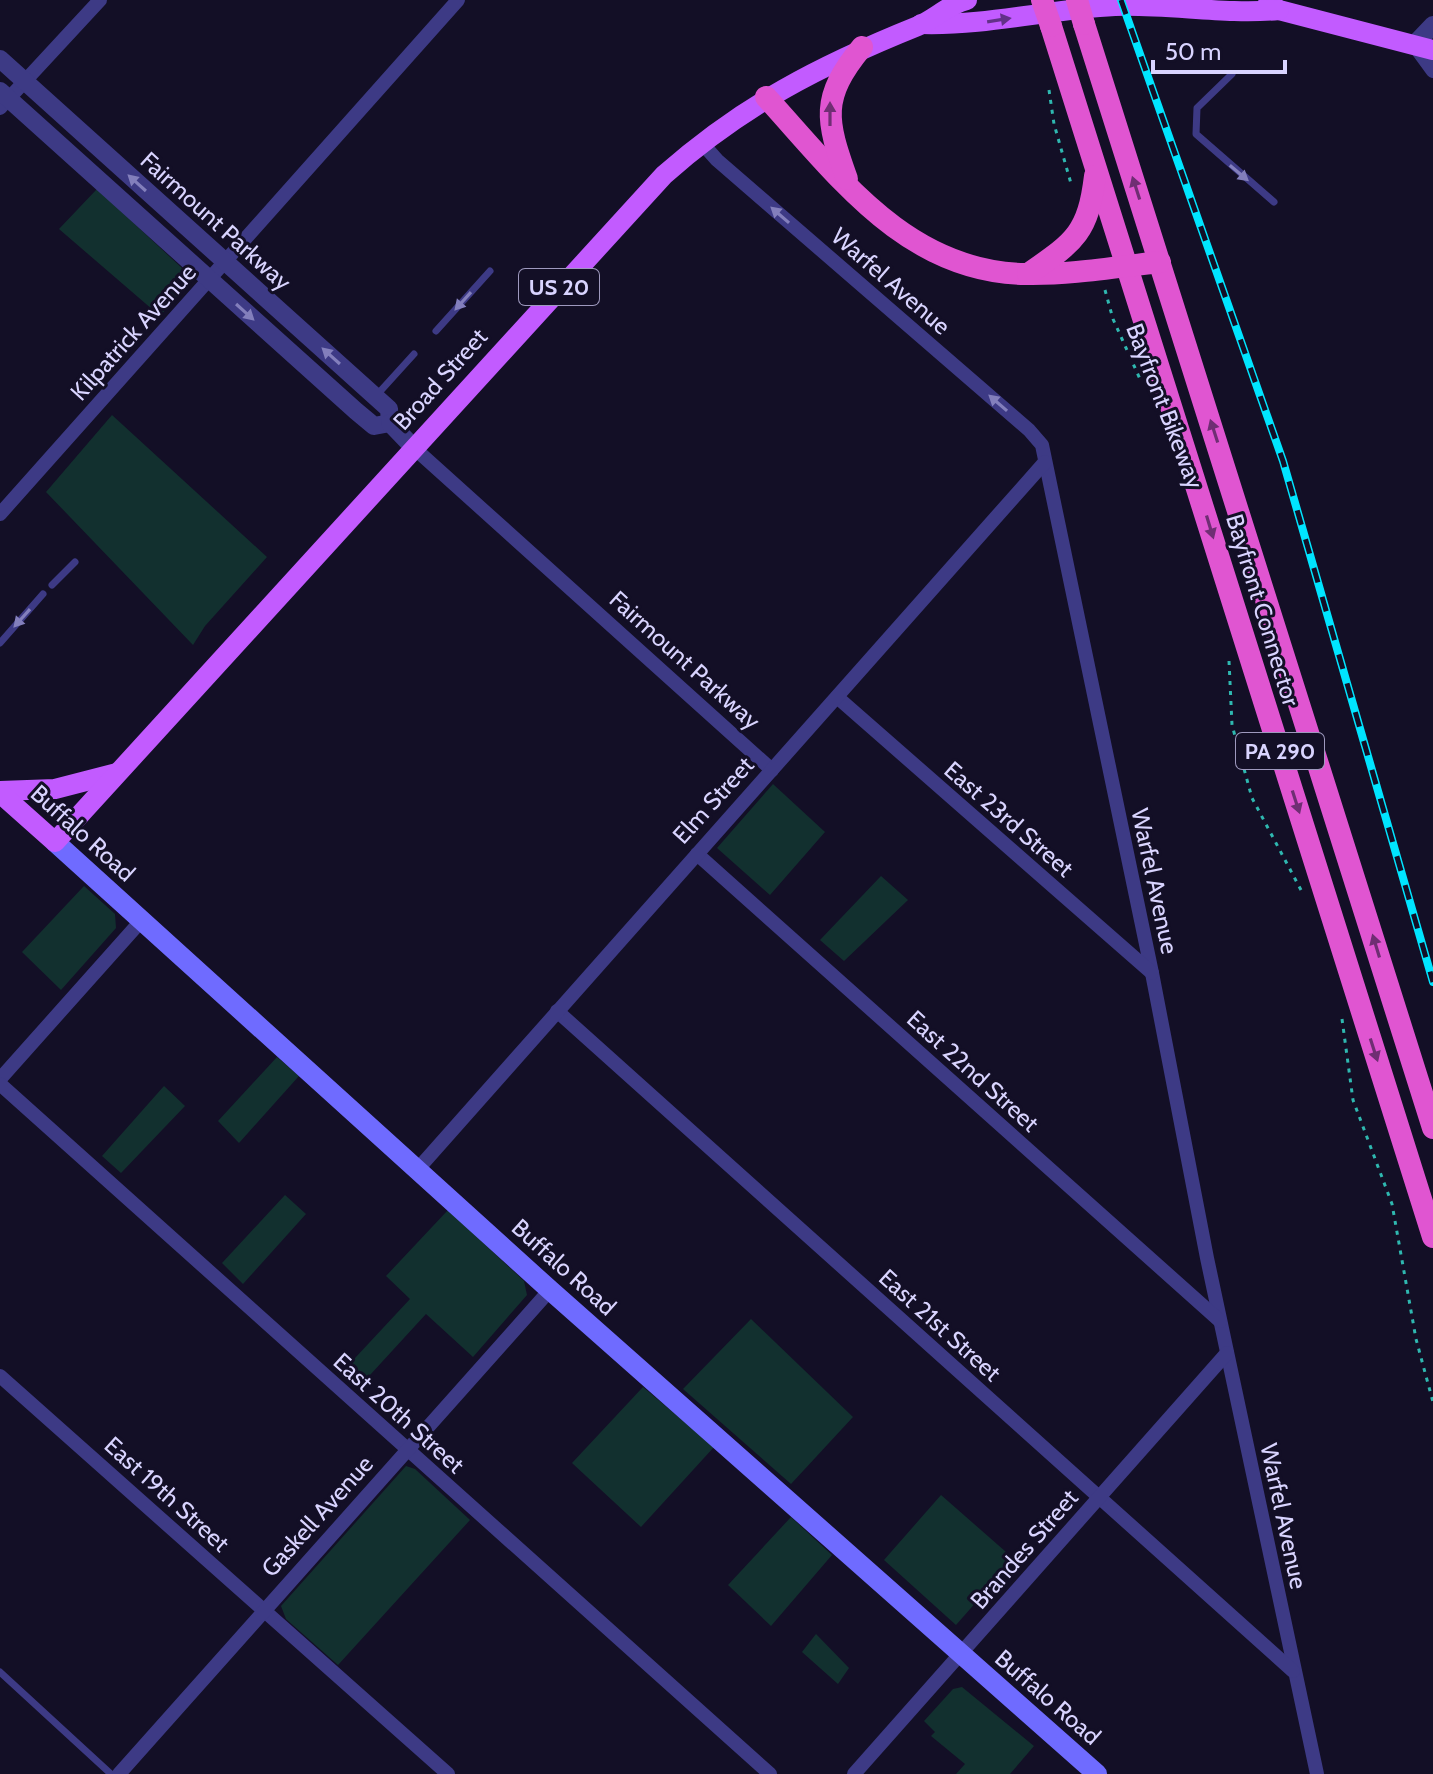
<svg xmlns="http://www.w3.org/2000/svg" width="1433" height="1774" font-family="Cabin,sans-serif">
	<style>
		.green { fill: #12302f }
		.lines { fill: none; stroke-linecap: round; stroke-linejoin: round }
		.path { stroke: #2fb8b0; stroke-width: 3; stroke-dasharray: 4 6; stroke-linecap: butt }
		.service { stroke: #3d3a85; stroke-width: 7 }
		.minor { stroke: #3d3a85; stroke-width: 14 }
		.tertiary { stroke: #3d3a85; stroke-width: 18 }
		.secondary { stroke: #6f6bff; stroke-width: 20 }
		.primary { stroke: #c25bff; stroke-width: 20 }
		.trunk { stroke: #e055d1; stroke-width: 22 }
		.rail-casing { stroke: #00e5ff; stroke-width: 8 }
		.rail { stroke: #130f26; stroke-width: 5; stroke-dasharray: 15; stroke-linecap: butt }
		.trunk-bridge { stroke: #e055d1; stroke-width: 22 }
		.oneway { fill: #623188 }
		.oneway2 { fill: #6f2e73 }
		.oneway3 { fill: #837fbc }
		.labels { text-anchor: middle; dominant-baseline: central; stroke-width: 6; stroke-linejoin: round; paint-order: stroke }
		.shield { fill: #130f26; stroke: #9e99be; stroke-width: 2 }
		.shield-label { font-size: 22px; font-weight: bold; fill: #d9d4ff }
		.street-label { font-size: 24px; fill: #d9d4ff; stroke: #130f26 }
	</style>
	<rect width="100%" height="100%" fill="#130f26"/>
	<g class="green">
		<path d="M97 189 184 270 180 274 186 286 160 316 59 229Z"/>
		<path d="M112 415 267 557 205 626 193 645 46 492Z"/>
		<path d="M773 784 825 832 770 895 717 848Z"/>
		<path d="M881 876 908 900 844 961 820 940Z"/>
		<path d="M84 886 115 914 116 928 61 990 22 952Z"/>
		<path d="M277 1057 299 1076 239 1143 218 1121Z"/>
		<path d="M164 1086 185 1106 121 1173 102 1156Z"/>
		<path d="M285 1195 306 1214 243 1284 222 1263Z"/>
		<path d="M448 1210 524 1281 527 1295 473 1357 426 1314 359 1387 342 1372 410 1299 386 1276Z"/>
		<path d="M751 1319 853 1417 791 1484 683 1389Z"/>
		<path d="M643 1387 714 1447 641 1527 572 1463Z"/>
		<path d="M406 1466 415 1469 470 1520 338 1665 286 1619 281 1606Z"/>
		<path d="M941 1495 1014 1559 956 1625 884 1560Z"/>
		<path d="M791 1517 832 1555 771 1626 728 1585Z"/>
		<path d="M816 1634 849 1668 838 1684 802 1652Z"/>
		<path d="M962 1687 1034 1746 1010 1774H956L965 1764 931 1736 935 1732 924 1721 953 1689Z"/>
	</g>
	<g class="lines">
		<g class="path">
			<path d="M1049 90 1054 124 1072 187"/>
			<path d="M1105 290 1113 319 1140 379"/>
			<path d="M1229 661 1232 725 1252 798 1301 890"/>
			<path d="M1342 1019 1353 1100 1392 1204 1416 1339 1433 1402"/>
		</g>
		<g class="service">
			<path d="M1232 74 1197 108 1196 134 1274 202"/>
			<path d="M436 331 490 271"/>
			<path d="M375 397 414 354"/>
			<path d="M52 585 75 562"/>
			<path d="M0 643 43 594"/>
			<path d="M0 1672 111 1774"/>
		</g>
		<g class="minor">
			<path d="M1414 45 1433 71"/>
			<path d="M0 108 100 0"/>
			<path d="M701 142 717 160 1029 430 1042 445 1152 973 1207 1258 1317 1774"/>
			<path d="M413 447 772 770"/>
			<path d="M0 514 458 0"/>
			<path d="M837 697 1152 973"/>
			<path d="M697 854 1220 1321"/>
			<path d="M557 1011 1293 1671"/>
			<path d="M0 1079 141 921"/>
			<path d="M0 1084 770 1774"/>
			<path d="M417 1170 1045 462"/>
			<path d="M0 1376 448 1774"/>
			<path d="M119 1774 550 1290"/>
			<path d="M854 1774 1227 1353"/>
		</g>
		<g class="tertiary">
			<path d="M1414 45 1433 25"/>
			<path d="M0 59 389 409 390 423 374 426 356 411 0 91"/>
			<path d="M390 423 413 447"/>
		</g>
		<path class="secondary" d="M55 842 550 1290 1097 1774"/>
		<g class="primary">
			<path d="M1268 3 1279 10 1433 50"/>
			<path d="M921 24C987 26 1050 9 1115 6 1170 4 1225 15 1279 10"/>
			<path d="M0 791 55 789 117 773"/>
			<path d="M0 793 55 842 664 175C743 105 821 65 918 26 935 19 949 4 967 0"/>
		</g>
		<g class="trunk">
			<path d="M1084 24 1433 1128"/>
			<path d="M1051 26 1433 1237"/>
			<path d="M766 97C839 177 907 272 1025 274 1070 275 1116 267 1160 262"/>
			<path d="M847 179C826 120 820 98 862 47"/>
			<path d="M1028 274C1074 242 1088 234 1095 176"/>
		</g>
		<defs>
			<path id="rail" d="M1121 0 1283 461 1433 982"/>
		</defs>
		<use href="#rail" class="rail-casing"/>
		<use href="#rail" class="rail"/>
		<g class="trunk-bridge">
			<path d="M1042 0 1051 26"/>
			<path d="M1077 0 1084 24"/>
		</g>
	</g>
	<defs><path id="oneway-solid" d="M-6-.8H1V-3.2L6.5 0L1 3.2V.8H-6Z" transform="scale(2)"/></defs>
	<use class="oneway" href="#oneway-solid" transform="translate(999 20) rotate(-9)"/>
	<g class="oneway2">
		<use href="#oneway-solid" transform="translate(830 114) rotate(-90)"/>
		<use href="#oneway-solid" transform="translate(1136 188) rotate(-108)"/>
		<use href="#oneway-solid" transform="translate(1214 431) rotate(-108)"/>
		<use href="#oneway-solid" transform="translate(1210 527) rotate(73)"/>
		<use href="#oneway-solid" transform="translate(1296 802) rotate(72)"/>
		<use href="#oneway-solid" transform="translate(1376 946) rotate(-107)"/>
		<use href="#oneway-solid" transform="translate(1374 1050) rotate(72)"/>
	</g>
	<g class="oneway3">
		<use href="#oneway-solid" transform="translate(1239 173) rotate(40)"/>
		<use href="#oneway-solid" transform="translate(137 183) rotate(-138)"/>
		<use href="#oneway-solid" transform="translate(780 215) rotate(-139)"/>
		<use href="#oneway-solid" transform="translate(463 301) rotate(132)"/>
		<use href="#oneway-solid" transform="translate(245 312) rotate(42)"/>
		<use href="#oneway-solid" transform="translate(331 356) rotate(-138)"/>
		<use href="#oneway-solid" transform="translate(998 403) rotate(-139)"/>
		<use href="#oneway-solid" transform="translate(22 618) rotate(132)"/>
	</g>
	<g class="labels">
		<g class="shield">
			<rect x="519" y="269" width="80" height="36" rx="6"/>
			<rect x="1236" y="733" width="88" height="36" rx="6"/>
		</g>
		<g class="shield-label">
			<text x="559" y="287">US 20</text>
			<text x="1280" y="751">PA 290</text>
		</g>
		<g class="street-label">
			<text transform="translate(216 221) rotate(42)">Fairmount Parkway</text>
			<text transform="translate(891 281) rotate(41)">Warfel Avenue</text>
			<text transform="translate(133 332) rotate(-48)">Kilpatrick Avenue</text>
			<text transform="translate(440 379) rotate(-48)">Broad Street</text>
			<text transform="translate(1165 406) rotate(69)">Bayfront Bikeway</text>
			<text transform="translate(1263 610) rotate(73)">Bayfront Connector</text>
			<text transform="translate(685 660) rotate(42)">Fairmount Parkway</text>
			<text transform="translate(713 800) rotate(-48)">Elm Street</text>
			<text transform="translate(1009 819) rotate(41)">East 23rd Street</text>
			<text transform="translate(83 833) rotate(42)">Buffalo Road</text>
			<text transform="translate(1155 881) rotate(78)">Warfel Avenue</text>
			<text transform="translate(973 1071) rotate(42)">East 22nd Street</text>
			<text transform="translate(564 1267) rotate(42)">Buffalo Road</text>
			<text transform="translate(940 1325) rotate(42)">East 21st Street</text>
			<text transform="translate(399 1413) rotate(42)">East 20th Street</text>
			<text transform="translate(167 1494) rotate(42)">East 19th Street</text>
			<text transform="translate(317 1516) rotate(-48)">Gaskell Avenue</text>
			<text transform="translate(1284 1516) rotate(78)">Warfel Avenue</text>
			<text transform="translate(1024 1549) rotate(-49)">Brandes Street</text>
			<text transform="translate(1048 1697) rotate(41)">Buffalo Road</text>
		</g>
	</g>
	<path d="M1153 60v12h132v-12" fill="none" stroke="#d9d4ff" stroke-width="4"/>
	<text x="1165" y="60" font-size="24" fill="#d9d4ff" stroke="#130f26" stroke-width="6" paint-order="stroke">50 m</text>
</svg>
